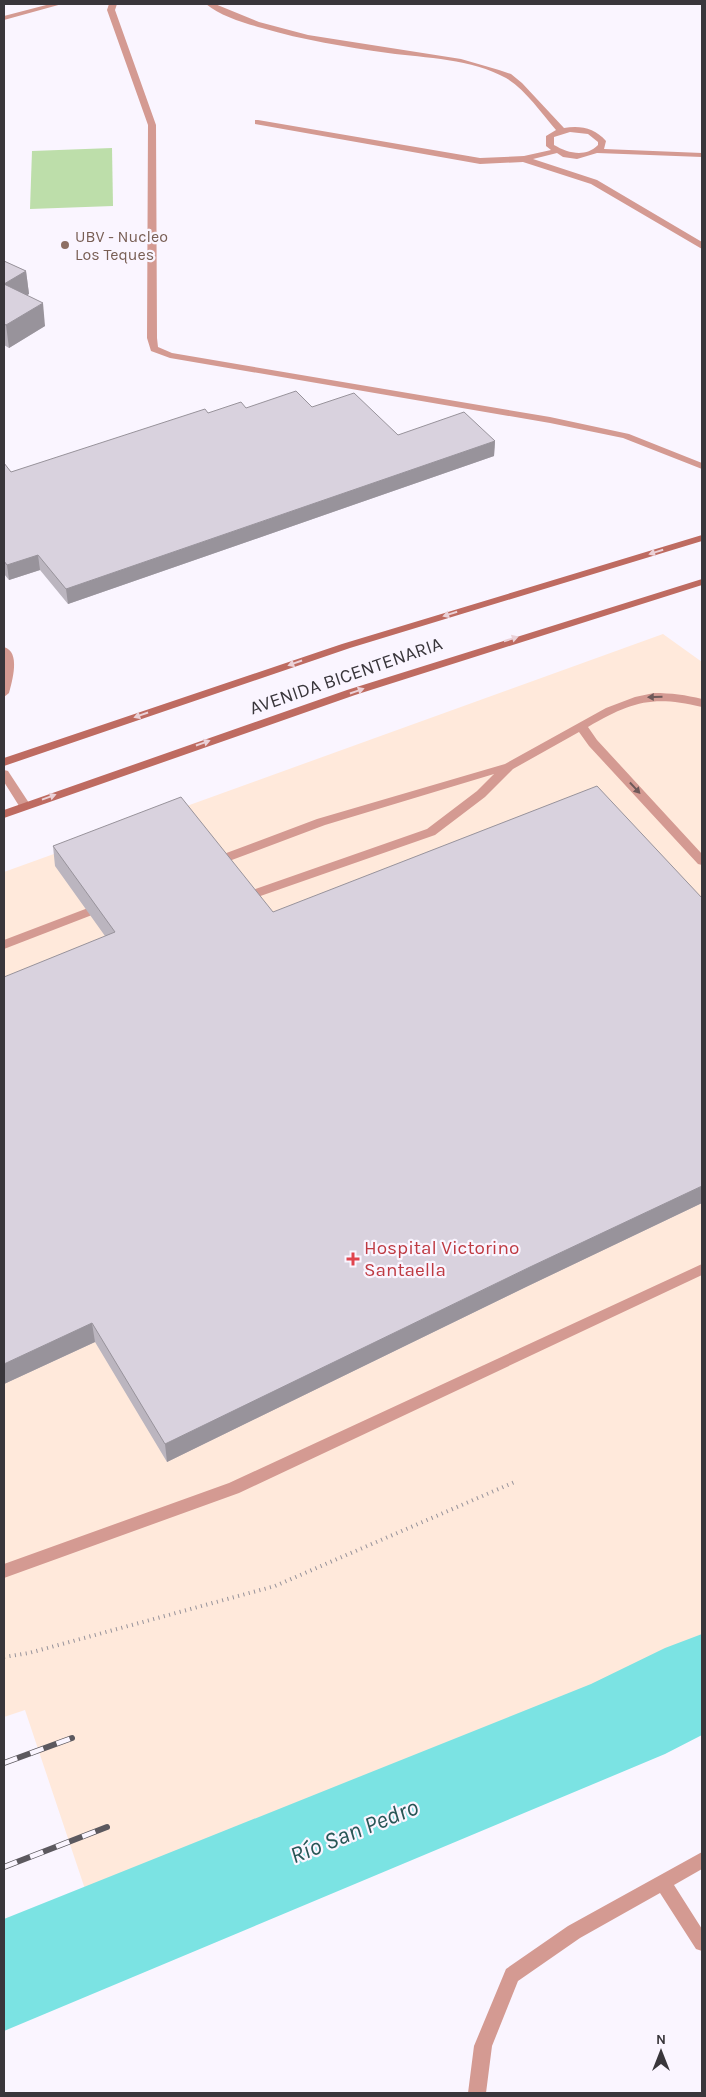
<svg xmlns="http://www.w3.org/2000/svg" width="706" height="2097" font-family="Karla,sans-serif">
	<style>
		.medical { fill: #ffe9db }
		.green { fill: #bddeaa }
		.lines { fill: none; stroke-linecap: round; stroke-linejoin: round }
		.river { fill: #7be3e3; fill-rule: evenodd }
		.path { stroke: #96929a; stroke-width: 4; stroke-dasharray: 1 4.5; stroke-linecap: butt }
		.service { fill: #d49a92; fill-rule: evenodd }
		.minor { fill: #d49a92; fill-rule: evenodd }
		.secondary { fill: #be6b61; fill-rule: evenodd }
		.rail-casing { stroke: #5c595f; stroke-width: 6 }
		.rail { stroke: #faf5ff; stroke-width: 4.5; stroke-dasharray: 14; stroke-linecap: butt }
		.wall { fill: #bbb5bf }
		.shaded-wall { fill: #98939b }
		.building { fill: #d9d2de; stroke: #98939b }
		.oneway { fill: #ebd2d8 }
		.oneway2 { fill: #6f5959 }
		.education-dot { fill: #8d6e63; stroke: #faf5ff; stroke-width: 2 }
		.health-dot { fill: #e0444e; stroke: #faf5ff; stroke-width: 2 }
		.labels { text-anchor: middle; dominant-baseline: central; stroke-width: 4.5; stroke-linejoin: round; paint-order: stroke }
		.far-education-label { font-size: 16px; fill: #785e54; stroke: #faf5ff; text-anchor: start }
		.street-label { font-size: 19px; fill: #39363b; stroke: #faf5ff }
		.health-label { font-size: 19px; fill: #be3a42; stroke: #faf5ff; text-anchor: start }
		.near-water-label { font-size: 24px; font-style: italic; fill: #275656; stroke: #faf5ff }
	</style>
	<rect width="100%" height="100%" fill="#faf5ff"/>
	<path class="medical" d="M663 634 702 662V1646L87 1895 25 1710 4 1717V872Z"/>
	<path class="green" d="M112 148 113 206 30 209 32 151Z"/>
	<g class="lines">
		<path class="river" d="M702 1634V1735L665 1754 4 2031V1919L591 1684 665 1648Z"/>
		<path class="path" d="M4 1657 29 1653 275 1586 517 1481"/>
		<g class="service">
			<path d="M206 4H215L259 22 308 35 461 59 499 70 511 74 522 83 564 128C580 125 595 128 606 141L604 149 702 153V157L597 153 577 159 563 157 557 153 533 159 597 180 702 242V249L591 184 523 162 480 164 255 124V120H258L480 158 524 156 551 150 546 146V136L556 130C541 113 526 90 506 78 472 59 426 58 388 53 345 47 303 40 262 28 244 23 220 16 206 4ZM570 132 588 134 598 142V145C585 158 568 153 554 145V137Z"/>
			<path d="M654 693C671 693 686 695 702 699V707C652 695 631 702 588 727L597 740 702 854V865L698 864 589 746 579 732 513 769 485 797 435 835 249 900 245 901 239 897 241 894 427 829 477 791 494 774 325 825 221 864 217 865 211 861 213 858 317 819 505 764 606 708 635 697Z"/>
			<path d="M88 908 92 909 94 912 92 915 4 949V940Z"/>
			<path d="M702 1264V1275L239 1493 4 1578V1564L229 1483Z"/>
		</g>
		<g class="minor">
			<path d="M50 4H62L4 20V16Z"/>
			<path d="M109 4H117L115 10 156 125 157 338 158 347 172 353 550 417 629 434 702 463V469L623 438 550 423 170 358 151 351 147 338 148 125 107 10Z"/>
			<path d="M4 647C21 652 12 681 9 693L4 697Z"/>
			<path d="M4 770 8 771 29 803 31 806 29 809H21L4 782Z"/>
			<path d="M702 1852V1869L674 1885 702 1929V1951L696 1949 660 1893 580 1938 518 1981 492 2046 486 2093H468L474 2046 506 1969 568 1926Z"/>
		</g>
		<g class="secondary">
			<path d="M702 535V541L350 648 4 766V758L342 644Z"/>
			<path d="M702 579V585L355 695 4 818V810L347 690Z"/>
		</g>
		<defs>
			<g id="rail">
				<path d="M4 1763 72 1738"/>
				<path d="M4 1867 107 1827"/>
			</g>
		</defs>
		<use href="#rail" class="rail-casing"/>
		<use href="#rail" class="rail"/>
	</g>
	<g class="wall">
		<path d="M4 261 26 271 29 294 27 295 45 326 9 348 4 345Z"/>
		<path d="M312 407 398 435 495 441 494 456 68 604 40 570 9 580 4 574V463L11 472 208 413 246 408Z"/>
		<path d="M53 846 273 912 702 898V1203L528 1286 167 1462 95 1342 4 1384 105 936 55 866Z"/>
	</g>
	<g class="shaded-wall">
		<path d="M26 271 29 294 7 307 4 284Z"/>
		<path d="M43 303 45 326 9 348 6 325Z"/>
		<path d="M495 441 494 456 68 604 66 589Z"/>
		<path d="M38 555 40 570 9 580 7 565Z"/>
		<path d="M702 1186V1203L528 1286 167 1462 165 1444 530 1267Z"/>
		<path d="M92 1323 95 1342 4 1384V1364Z"/>
	</g>
	<g class="building">
		<path d="M4 261 26 271 4 284 43 303 6 325 4 324Z"/>
		<path d="M296 391 312 407 354 393 398 435 464 412 495 441 66 589 38 555 7 565 4 561V463L11 472 205 409 208 413 241 402 246 408Z"/>
		<path d="M597 786 702 898V1186L530 1267 165 1444 92 1323 4 1364V977L115 932 53 846 181 797 273 912Z"/>
	</g>
	<defs><path id="oneway-solid" d="M-6-.8H1V-3.2L6.5 0L1 3.2V.8H-6Z" transform="scale(1.25)"/></defs>
	<g class="oneway">
		<use href="#oneway-solid" transform="translate(656 552) rotate(163)"/>
		<use href="#oneway-solid" transform="translate(450 614) rotate(163)"/>
		<use href="#oneway-solid" transform="translate(511 639) rotate(-18)"/>
		<use href="#oneway-solid" transform="translate(295 663) rotate(161)"/>
		<use href="#oneway-solid" transform="translate(357 691) rotate(-19)"/>
		<use href="#oneway-solid" transform="translate(141 715) rotate(161)"/>
		<use href="#oneway-solid" transform="translate(203 743) rotate(-19)"/>
		<use href="#oneway-solid" transform="translate(49 797) rotate(-20)"/>
	</g>
	<g class="oneway2">
		<use href="#oneway-solid" transform="translate(655 697) rotate(179)"/>
		<use href="#oneway-solid" transform="translate(635 788) rotate(47)"/>
	</g>
	<circle class="education-dot" cx="65" cy="245" r="5"/>
	<path class="health-dot" d="M350.5 1251.5h5v5h5v5h-5v5h-5v-5h-5v-5h5z"/>
	<g class="labels">
		<g class="far-education-label">
			<text x="75" y="236">UBV - Nucleo<tspan x="75" dy="18">Los Teques</tspan></text>
		</g>
		<g class="street-label">
			<text transform="translate(346 676) rotate(-19)">AVENIDA BICENTENARIA</text>
		</g>
		<g class="health-label">
			<text x="364" y="1248">Hospital Victorino<tspan x="364" dy="22">Santaella</tspan></text>
		</g>
		<g class="near-water-label">
			<text transform="translate(354 1831) rotate(-22)">Río San Pedro</text>
		</g>
	</g>
	<rect width="706" height="2097" fill="none" stroke="#39363b" stroke-width="10"/>
	<g transform="translate(661 2052)" stroke="#faf5ff" stroke-width="4" paint-order="stroke">
	<path d="M0-4L9 19L0 12L-9 19Z" fill="#39363b"/>
	<text y="-8" font-size="14" font-weight="bold" text-anchor="middle" fill="#39363b">N</text>
	</g>
</svg>
